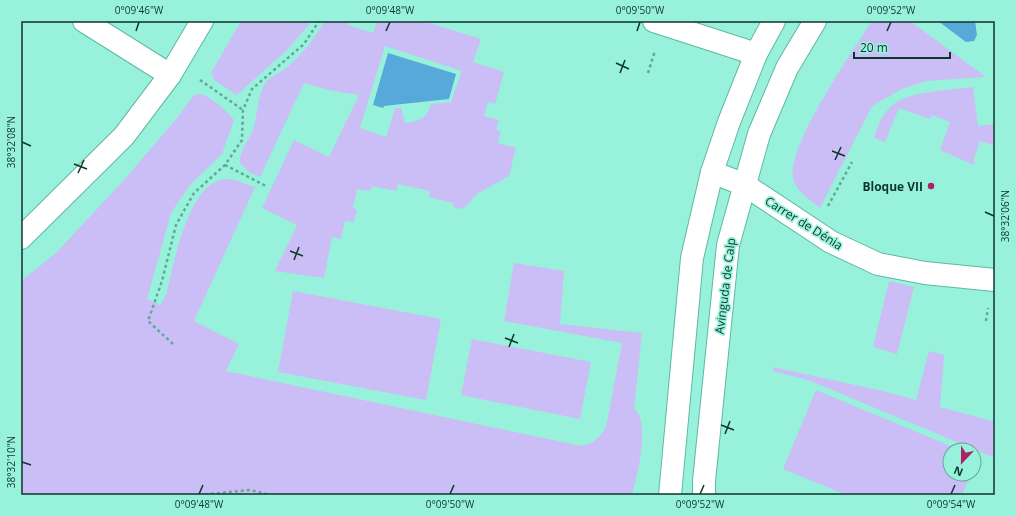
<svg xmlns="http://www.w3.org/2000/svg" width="1016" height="516" font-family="'Open Sans',sans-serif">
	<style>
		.green { fill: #cbbdf5; fill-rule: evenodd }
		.water { fill: #56a9d9 }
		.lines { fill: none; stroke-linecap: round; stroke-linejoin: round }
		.minor-casing { stroke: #5fb8a3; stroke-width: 24 }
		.path { stroke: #62a897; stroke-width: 2.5; stroke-dasharray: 3 3; stroke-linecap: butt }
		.minor { stroke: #fff; stroke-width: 22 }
		.ticks { fill: none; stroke: #0e352c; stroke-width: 1.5 }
		.poi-dot { fill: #ab2266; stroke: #98f2db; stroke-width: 1.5 }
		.labels { text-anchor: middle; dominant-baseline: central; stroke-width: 3.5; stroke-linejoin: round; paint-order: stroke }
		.poi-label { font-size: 12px; font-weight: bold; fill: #0e352c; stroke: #98f2db; text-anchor: end }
		.street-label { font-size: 12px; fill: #0e352c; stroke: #98f2db }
		.neatline { fill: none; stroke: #0e352c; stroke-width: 1.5 }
		.ticks-label { font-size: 10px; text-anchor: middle; fill: #0e352c }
	</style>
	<rect width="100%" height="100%" fill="#98f2db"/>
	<g class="green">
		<path d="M241 21H312L289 48 237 95 215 81 211 73Z"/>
		<path d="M325 21H349L348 25 373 33 377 21H423L481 39 473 62 504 72 495 104 488 102 484 116 499 120 496 130 501 131 498 143 516 148 509 176 477 194 463 209 453 207V203L429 197 430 191 398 184 396 191 372 186 370 191 357 189 353 208 357 210 354 222 345 221 341 239 332 237 324 278 275 271 297 225 262 208 294 140 329 157 359 95 328 90 304 83 260 177 249 172 240 163C240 148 248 143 253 129 258 115 257 99 264 85 267 78 280 73 286 68 302 55 314 39 325 21ZM385 46 462 71 451 102 431 104C427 119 419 121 405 123L401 108H395L386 137 360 128Z"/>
		<path d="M872 21H910L986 77 926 81 902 89 872 106 820 208C809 199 795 191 793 177 787 146 854 49 872 21Z"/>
		<path d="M973 87 978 126 993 124 995 146 980 141 973 161 975 162 974 165 940 150 950 122 932 115 930 119 899 108 885 142 874 138C884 105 897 97 930 92 944 90 959 88 973 87Z"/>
		<path d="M199 94C213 97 224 109 234 120L222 154 190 185 171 213 147 299 160 305 166 295C174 265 187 182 226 179 234 178 247 185 255 187L194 321 239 344 226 371 581 446C593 444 601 437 606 427L622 343 504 321 514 263 564 271 560 324 642 333 634 409C651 421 637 478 632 495H21V281L56 253 123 181 177 118 194 95Z"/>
		<path d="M889 281 914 287 897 354 873 347Z"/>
		<path d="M293 291 441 319 426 400 278 372Z"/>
		<path d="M472 339 591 362 580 419 461 395Z"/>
		<path d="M929 351 944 355 940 407 995 422V458L808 380 773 371V367L887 392 916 400Z"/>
		<path d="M816 390 960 450H950V474H971L962 495H846L783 469Z"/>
	</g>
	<g class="water">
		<path d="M938 21H975L977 35 974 41 966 42Z"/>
		<path d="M388 53 456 74 449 99 384 106 383 108 373 105Z"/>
	</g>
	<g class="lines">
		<defs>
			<g id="minor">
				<path d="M84 21 170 75"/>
				<path d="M654 21 756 54"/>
				<path d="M712 172 745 185 831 242 878 264 925 273 995 280"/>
				<path d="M21 238 124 136 170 75 202 21"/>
				<path d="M670 495 692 258 712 172 729 122 756 54 774 21"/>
				<path d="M704 495V481L728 245 759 134 787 68 815 21"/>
			</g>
		</defs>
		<use href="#minor" class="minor-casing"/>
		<g class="path">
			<path d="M648 73 655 51"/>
			<path d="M200 80 243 110"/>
			<path d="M225 165 266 186"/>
			<path d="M828 206 852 162"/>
			<path d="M986 321 988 308"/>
			<path d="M173 344 148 321 162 281 176 225 194 193 225 165 242 140 243 110 252 89 304 44 319 21"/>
			<path d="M199 495 250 490 271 495"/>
		</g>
		<use href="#minor" class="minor"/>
	</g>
	<path class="ticks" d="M136 31 139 22M386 31 390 22M637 31 640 22M887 31 891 22M616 63 629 69M620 73 625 60M22 142 31 146M832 151 845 156M835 160 841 147M74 164 87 169M78 173 84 160M985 212 994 216M290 251 303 256M294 260 299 247M505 338 518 343M509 347 514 334M721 425 734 430M725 434 730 421M22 462 31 465M199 494 203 485M450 494 454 485M700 494 704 485M951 494 955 485"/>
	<circle class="poi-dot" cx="931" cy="186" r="4"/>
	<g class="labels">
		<g class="poi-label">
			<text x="923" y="186">Bloque VII</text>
		</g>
		<g class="street-label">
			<text transform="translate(804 223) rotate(32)">Carrer de Dénia</text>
			<text transform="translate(725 286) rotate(-83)">Avinguda de Calp</text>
		</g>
	</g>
	<rect width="1016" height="516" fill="none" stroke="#98f2db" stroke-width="44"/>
	<g transform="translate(962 462) rotate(202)"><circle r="19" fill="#98f2db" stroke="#61a695"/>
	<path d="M0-3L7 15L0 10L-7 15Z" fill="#ab2266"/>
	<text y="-6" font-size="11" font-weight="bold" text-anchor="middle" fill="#0e352c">N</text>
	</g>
	<path d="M854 52v6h96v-6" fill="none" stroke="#0e352c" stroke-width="2"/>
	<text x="860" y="52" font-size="12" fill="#0e352c" stroke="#98f2db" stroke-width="3" paint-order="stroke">20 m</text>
	<rect x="22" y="22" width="972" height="472" class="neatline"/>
	<g class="ticks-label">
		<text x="139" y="14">0°09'46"W</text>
		<text x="390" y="14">0°09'48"W</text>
		<text x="640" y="14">0°09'50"W</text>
		<text x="891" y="14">0°09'52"W</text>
		<text transform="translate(11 142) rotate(-90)" y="4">38°32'08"N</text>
		<text transform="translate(1005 216) rotate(-90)" y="4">38°32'06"N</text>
		<text transform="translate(11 462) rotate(-90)" y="4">38°32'10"N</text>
		<text x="199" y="508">0°09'48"W</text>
		<text x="450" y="508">0°09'50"W</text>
		<text x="700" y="508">0°09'52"W</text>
		<text x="951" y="508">0°09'54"W</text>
	</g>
</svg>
